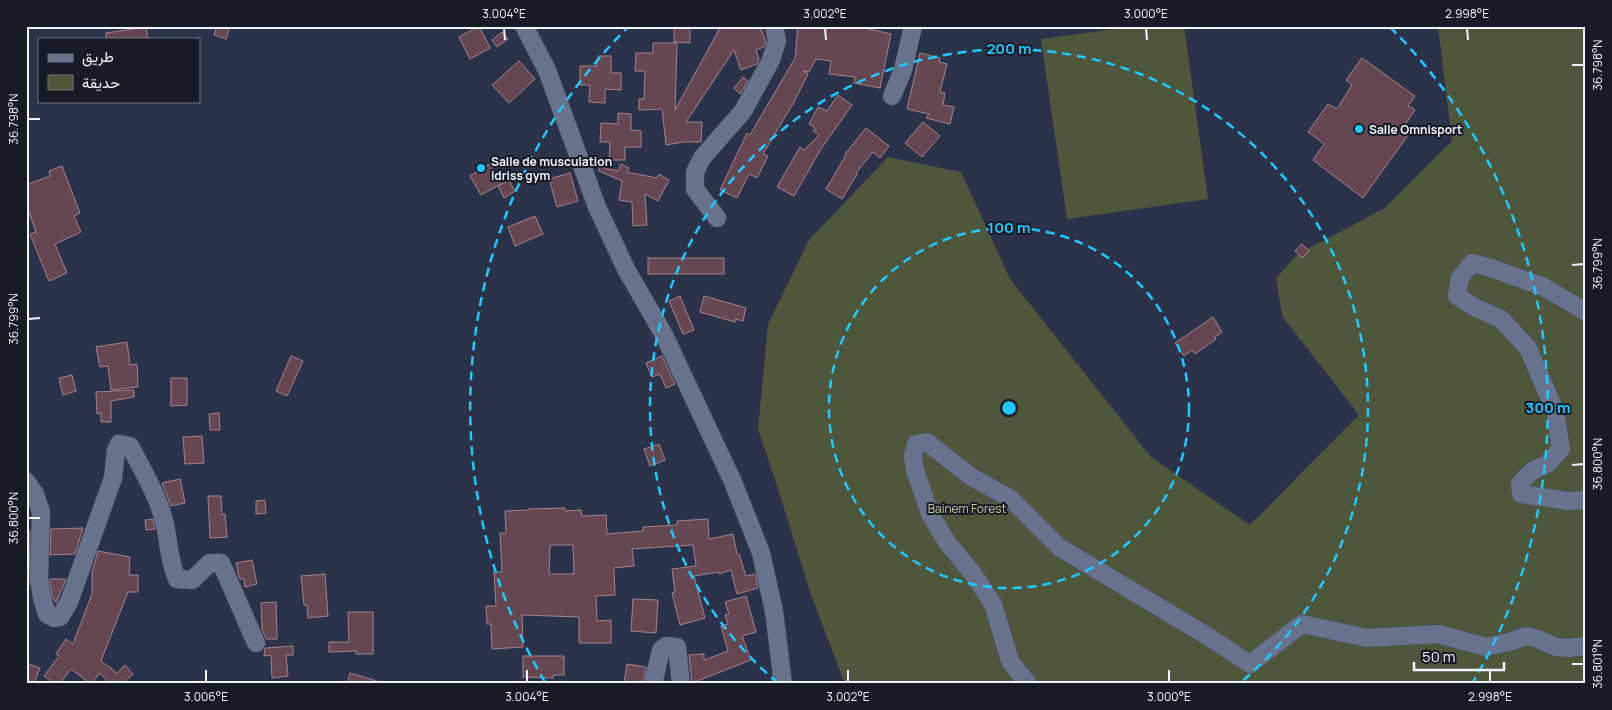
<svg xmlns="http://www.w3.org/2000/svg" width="1612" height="710" font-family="Manrope,Vazirmatn,sans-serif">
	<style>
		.green { fill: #4e563b }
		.building { fill: #654751; stroke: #a3828d; fill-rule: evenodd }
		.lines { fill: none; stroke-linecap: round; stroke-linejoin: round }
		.minor-casing { stroke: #484f61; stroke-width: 19 }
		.minor { stroke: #67728c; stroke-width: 18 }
		.ticks { fill: none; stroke: #f0f4fd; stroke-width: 2 }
		.ring { fill: none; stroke: #20c9fd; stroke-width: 2.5; stroke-dasharray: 9 6 }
		.poi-dot { fill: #20c9fd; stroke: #171b26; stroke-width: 2 }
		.labels { text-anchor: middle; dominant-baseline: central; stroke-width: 4; stroke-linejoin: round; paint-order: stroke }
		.poi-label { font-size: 12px; font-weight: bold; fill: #f0f4fd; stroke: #171b26; text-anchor: start }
		.park-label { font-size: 12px; fill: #c2d19b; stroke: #171b26 }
		.centre { fill: #20c9fd; stroke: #171b26; stroke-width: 2.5 }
		.ring-label { font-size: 15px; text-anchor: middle; font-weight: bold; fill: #20c9fd; stroke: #171b26; stroke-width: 4; stroke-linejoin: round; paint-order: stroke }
		.neatline { fill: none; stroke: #f0f4fd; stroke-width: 2 }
		.ticks-label { font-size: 12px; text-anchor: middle; fill: #f0f4fd }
	</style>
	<rect width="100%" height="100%" fill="#2a334a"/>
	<g class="green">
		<path d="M1138 26H1184L1208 199 1067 219 1041 39Z"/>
		<path d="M1438 26H1586V684H845L811 595 779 492 758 429 768 324 809 240 888 157 961 172 1010 279 1151 457 1250 525 1359 415 1282 316 1276 278 1298 254 1385 208 1452 141Z"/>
	</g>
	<g class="building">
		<path d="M217 26H230L226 39 214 35Z"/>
		<path d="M479 26 490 48 470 59 459 37Z"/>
		<path d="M674 26H690V43L674 42Z"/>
		<path d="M721 26H760L766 42 764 47 756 50 759 59 757 64 741 70 734 50 686 122H702L701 142H683L666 145 662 109 639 110V99H644L645 71H635L636 53H653V43H677L675 110Z"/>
		<path d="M798 26H855L891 34 880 88 854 83 855 77 829 74 831 61 816 59 809 72 803 71 808 74 794 102 763 154 768 156 757 178 749 174 737 198 720 190 747 133 750 135 795 58Z"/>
		<path d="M146 27 148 39H106V33Z"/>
		<path d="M502 32 508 39 497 47 492 40Z"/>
		<path d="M920 53 940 58 939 62 947 64 940 92 945 93 943 105 954 107 950 124 926 118 929 114 907 109Z"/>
		<path d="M598 56H611V73H621V90L605 89V103L589 102 590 85H580V66H597Z"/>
		<path d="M1362 58 1415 96 1408 106 1415 110 1404 126 1411 131 1363 198 1313 160 1324 144 1308 132 1328 104 1337 109 1352 85 1346 80Z"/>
		<path d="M519 61 535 79 509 103 492 85Z"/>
		<path d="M743 77 748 81 740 94 734 88Z"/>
		<path d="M838 95 852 105 821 149 794 196 777 187 800 147 804 150 819 135 813 131 815 128 809 124 818 107 827 111Z"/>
		<path d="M618 113 631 114V130L641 131V147H625V160H609L610 142H600L601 123 618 124Z"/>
		<path d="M923 122 940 136 922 157 905 143Z"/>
		<path d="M866 128 889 146 880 158 873 152 856 173 857 174 842 199 826 189 846 155 845 154Z"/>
		<path d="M490 164 501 184 481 195 470 176Z"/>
		<path d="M621 164 629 168 627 172 657 178 659 174 669 180 658 201 645 194 647 225 633 226 632 202 619 200 622 181 599 171 600 167 618 171Z"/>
		<path d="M62 166 80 213 74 216 81 232 55 244 67 273 49 281 30 234 36 232 26 203V185L50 176 49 171Z"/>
		<path d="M570 173 578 201 557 207 549 179Z"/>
		<path d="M509 180 515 191 504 198 498 186Z"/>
		<path d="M535 216 543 234 515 246 508 227Z"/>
		<path d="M1302 244 1309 251 1302 258 1295 251Z"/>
		<rect x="648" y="258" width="76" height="16"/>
		<path d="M680 296 694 330 683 334 669 301Z"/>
		<path d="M704 296 746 308 743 321 735 319V322L700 312Z"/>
		<path d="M1213 317 1222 332 1215 337 1216 339 1195 354 1192 350 1184 356 1175 343Z"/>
		<path d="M127 342 130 365 137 364 138 387 111 390 108 366 100 367 96 347Z"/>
		<path d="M291 356 303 361 287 396 276 391Z"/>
		<path d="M662 356 675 384 666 388 660 374 652 377 646 363Z"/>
		<path d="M72 375 76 391 63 395 59 378Z"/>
		<path d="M171 378H187V405L171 406Z"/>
		<path d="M134 390V397L111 401V422H101V413L97 414 96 392Z"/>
		<path d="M219 413 220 430H210L209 414Z"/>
		<path d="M202 436 204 463 185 464 183 437Z"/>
		<path d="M659 444 665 460 650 466 644 449Z"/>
		<path d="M180 479 185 503 171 506 162 483Z"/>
		<path d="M208 496H221L222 515 225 514 227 537 210 538Z"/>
		<path d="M265 500 266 513 256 514V501Z"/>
		<path d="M565 508V511L581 510 582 516 606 515 607 534 643 531V527L677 525V521L708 519 709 539 733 534 737 554H739L746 576 755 574 758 588 737 594 731 570 719 574 718 572 694 576 705 618 680 625 672 593 675 592 672 569 696 566 693 545 632 549 634 566 614 568 615 595 596 596 597 621 611 620V643H579V617L522 615 523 647 492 649 491 624H487L486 606H496L494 572H502L500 533H506L505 511 529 510V509ZM550 545H573L574 574H549Z"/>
		<path d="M153 519 155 529 146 530 145 520Z"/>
		<path d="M83 528 75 554 50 555 51 529Z"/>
		<path d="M26 531H30L29 585H26Z"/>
		<path d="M98 551 130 557 129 575H138V592H128L101 661 117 673 125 665 133 674 123 684H110L100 673 91 684 71 669 60 684H55L44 676 59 656 56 654 66 639 73 644 92 594V572Z"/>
		<path d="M252 560 257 584 245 587 244 579H240L239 577 236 563Z"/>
		<path d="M325 574 328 616 308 618 307 605H304L301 576Z"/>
		<path d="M50 579H66L56 603 52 596Z"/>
		<path d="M746 596 756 632 742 636 751 660 692 683 689 655 704 654V660L728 651 721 626 728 624 725 615 729 614 725 602Z"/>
		<path d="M633 599 658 600 656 633 631 631Z"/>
		<path d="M276 602 277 639H266L262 629 261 603Z"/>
		<path d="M348 612H373V654H356V651L329 652V642H349Z"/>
		<path d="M293 646V655H286L288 676 272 678 271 655 264 656 265 648Z"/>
		<path d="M523 656H564V675H553V678L523 677Z"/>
		<path d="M26 663 40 668 34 684H26Z"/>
		<path d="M627 664 646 667 643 684H624Z"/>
		<path d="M350 673 377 681 376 684H347Z"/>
	</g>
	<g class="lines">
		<defs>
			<g id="minor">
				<path d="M524 26 547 70 597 207 626 269 664 335 733 482 761 553 774 611 783 684"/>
				<path d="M892 96 903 70 913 26"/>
				<path d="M717 218 695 189V172L702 158 743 111 771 60 777 41 774 26"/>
				<path d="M1586 312 1544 287 1491 268 1472 263 1460 278 1457 296 1474 307 1501 319 1528 348 1555 411 1561 449 1547 464 1532 471 1520 483 1521 494 1568 501 1586 500"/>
				<path d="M26 481 35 494 41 512 39 578 42 598 47 614 54 618 60 617 69 602 113 478 116 450 119 444 130 446C143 471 159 497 165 525 169 543 169 561 177 579L192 580 210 563H221L256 643"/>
				<path d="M653 684 661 650 666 646 677 647 681 684"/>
				<path d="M1028 684 1010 661 993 604 973 574 947 542 930 514 915 470 913 456 916 444 927 442 970 476 1011 499 1059 547 1204 634 1250 664 1302 624 1367 638 1438 634 1486 647 1509 642 1526 636 1538 639 1556 647 1569 648 1586 646"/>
			</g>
		</defs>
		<use href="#minor" class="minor-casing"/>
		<use href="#minor" class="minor"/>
	</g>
	<path class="ticks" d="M504 28 505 40M825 28 826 40M1146 28 1147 40M1467 28 1468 40M1572 65H1584M28 119H40M1572 265 1584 264M28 319 40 318M1572 465 1584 464M28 518H40M1572 664H1584M206 670V682M527 670V682M848 670V682M1169 670V682M1490 670V682"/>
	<g class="ring">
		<circle cx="1009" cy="408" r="180"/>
		<path d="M778 683A359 359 0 1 1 1240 683"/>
		<path d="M545 682A539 539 0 0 1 628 27M1390 27A539 539 0 0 1 1473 682"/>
	</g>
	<g class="poi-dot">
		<circle cx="1359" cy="129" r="5"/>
		<circle cx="481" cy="168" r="5"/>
	</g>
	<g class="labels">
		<g class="poi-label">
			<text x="1369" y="129">Salle Omnisport</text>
			<text x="491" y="161">Salle de musculation<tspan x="491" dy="14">idriss gym</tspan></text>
		</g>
		<g class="park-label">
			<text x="967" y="508">Bainem Forest</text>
		</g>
	</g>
	<circle cx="1009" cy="408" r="8" class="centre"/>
	<g class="ring-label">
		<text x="1009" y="54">200 m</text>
		<text x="1009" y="233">100 m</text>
		<text x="1548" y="413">300 m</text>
	</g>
	<rect width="1612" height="710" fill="none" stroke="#171b26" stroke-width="55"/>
	<rect x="38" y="38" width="162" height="65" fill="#171b26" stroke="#6e727c"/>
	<rect x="48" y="54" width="25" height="8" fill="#67728c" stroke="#6e727c"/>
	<text x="82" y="62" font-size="15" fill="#f0f4fd">طريق</text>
	<rect x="48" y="75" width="25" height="15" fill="#4e563b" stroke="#6e727c"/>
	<text x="82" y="88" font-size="15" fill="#f0f4fd">حديقة</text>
	<path d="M1414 662v8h90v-8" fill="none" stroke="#f0f4fd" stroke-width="2.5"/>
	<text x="1422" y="662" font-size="15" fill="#f0f4fd" stroke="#171b26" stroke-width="4" paint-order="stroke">50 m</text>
	<rect x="28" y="28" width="1556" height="654" class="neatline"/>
	<g class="ticks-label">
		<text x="504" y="18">3.004°E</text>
		<text x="825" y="18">3.002°E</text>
		<text x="1146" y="18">3.000°E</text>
		<text x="1467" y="18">2.998°E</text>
		<text transform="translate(1598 65) rotate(-90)" y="4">36.798°N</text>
		<text transform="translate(14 119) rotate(-90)" y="4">36.798°N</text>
		<text transform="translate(1598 264) rotate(-90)" y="4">36.799°N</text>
		<text transform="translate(14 319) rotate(-90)" y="4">36.799°N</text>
		<text transform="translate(1598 464) rotate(-90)" y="4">36.800°N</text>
		<text transform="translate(14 518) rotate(-90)" y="4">36.800°N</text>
		<text transform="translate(1598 664) rotate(-90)" y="4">36.801°N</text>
		<text x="206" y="701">3.006°E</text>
		<text x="527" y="701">3.004°E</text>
		<text x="848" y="701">3.002°E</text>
		<text x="1169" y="701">3.000°E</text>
		<text x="1490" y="701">2.998°E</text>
	</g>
</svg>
